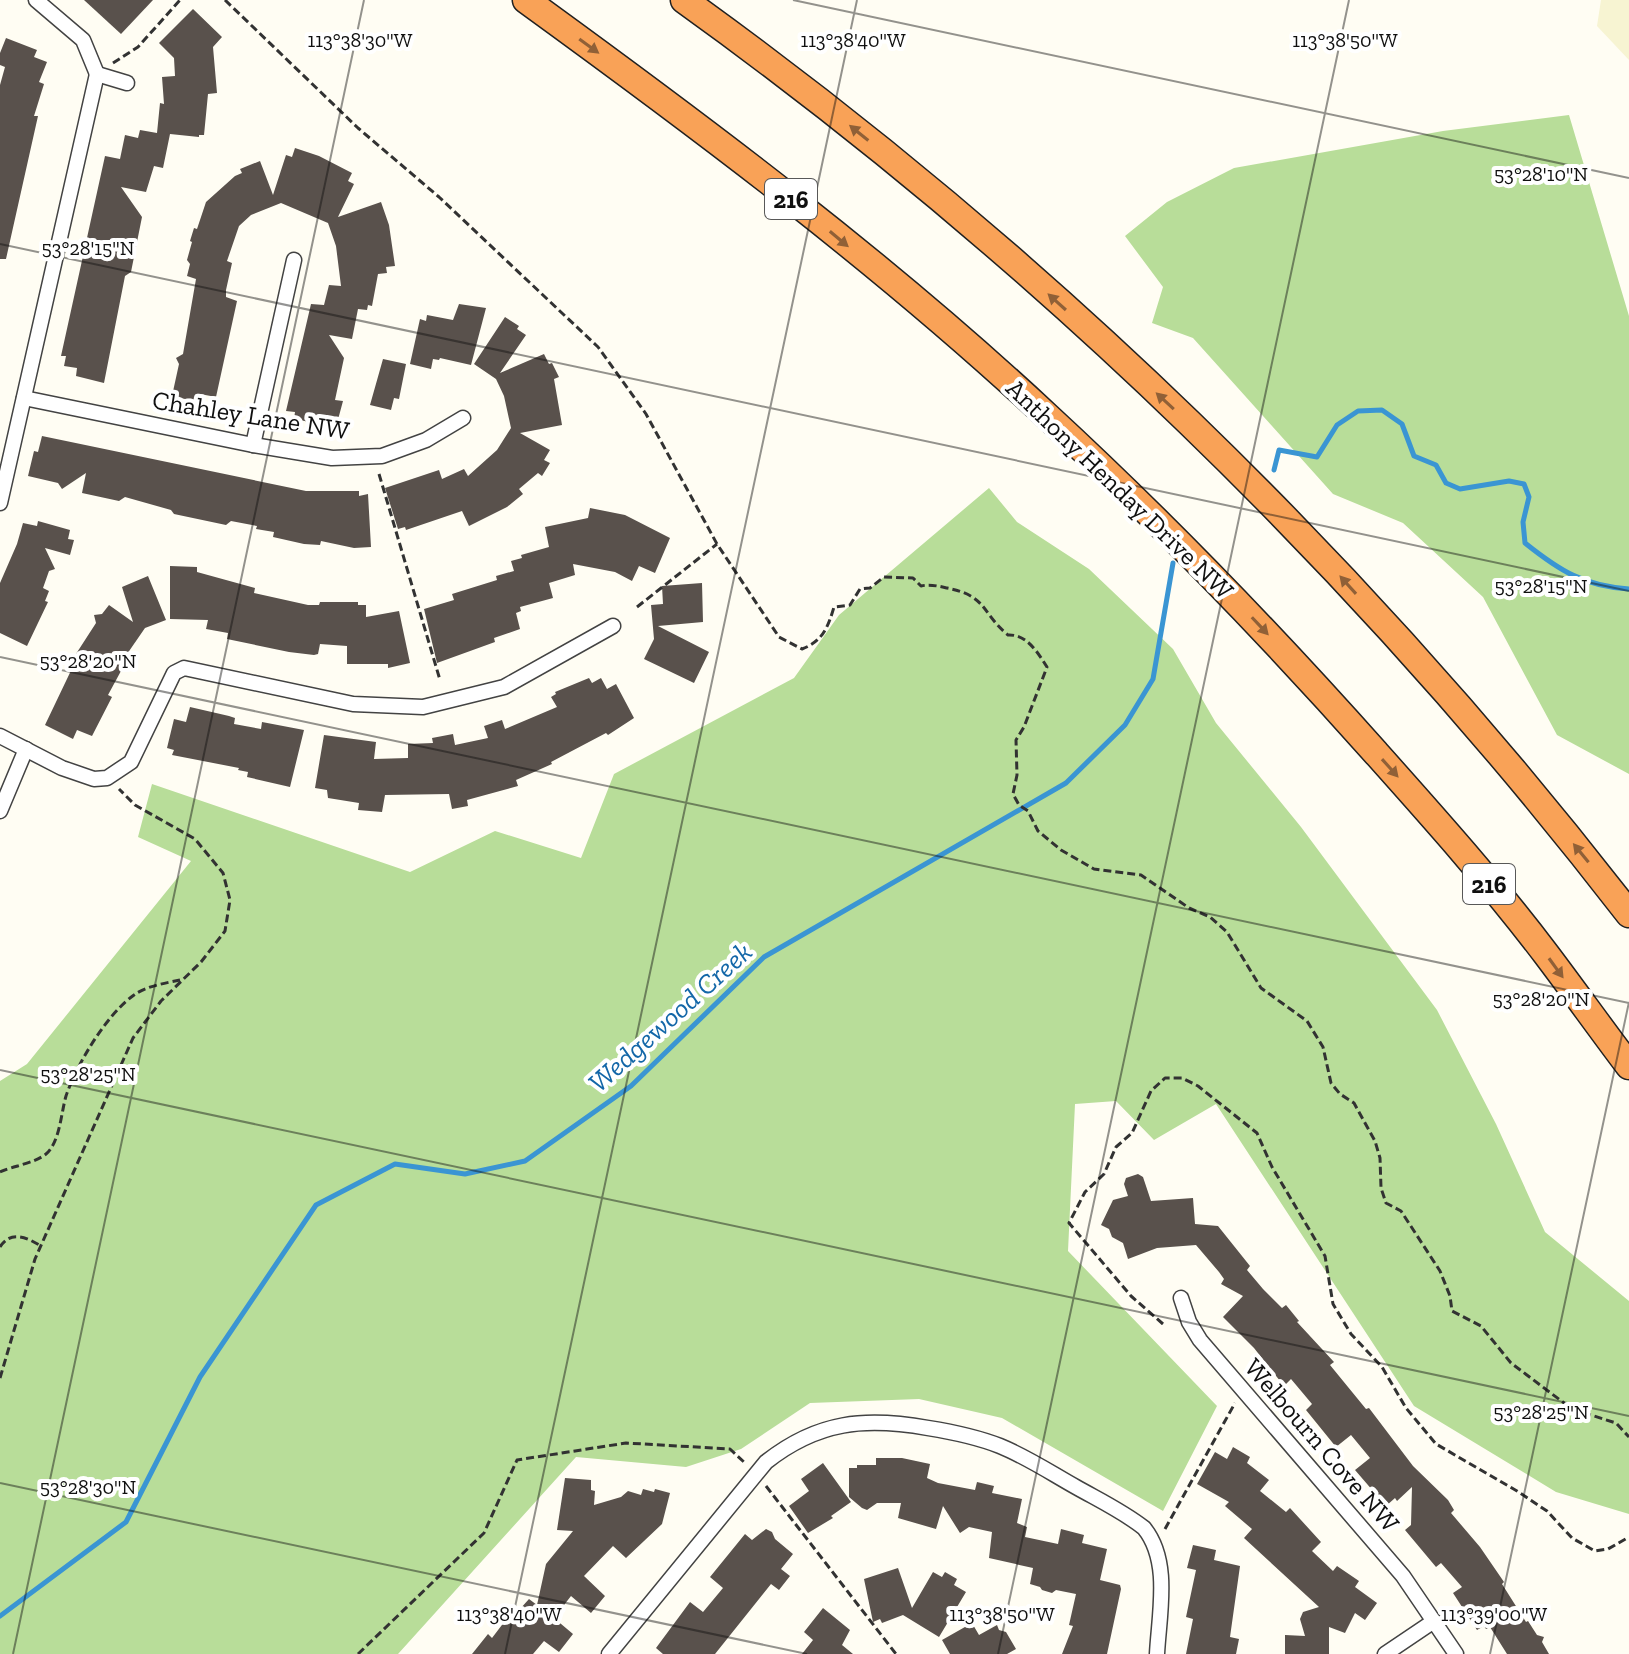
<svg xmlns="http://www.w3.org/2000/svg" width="1629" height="1654" font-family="'Zilla Slab',serif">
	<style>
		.farmland { fill: #f7f4d2 }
		.forest { fill: #b8dd99 }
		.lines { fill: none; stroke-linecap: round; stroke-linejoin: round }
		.stream { stroke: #3a95d3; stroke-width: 5 }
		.building { fill: #59514c }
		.street-casing { stroke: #434343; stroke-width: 17 }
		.highway-casing { stroke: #212121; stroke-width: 29 }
		.path { stroke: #323232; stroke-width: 3; stroke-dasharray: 8 4; stroke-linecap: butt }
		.street { stroke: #fff; stroke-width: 14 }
		.highway { stroke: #f9a257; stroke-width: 26 }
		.oneway { fill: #906037 }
		.ticks { fill: none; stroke: #101010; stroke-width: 2; stroke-opacity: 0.45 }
		.labels { text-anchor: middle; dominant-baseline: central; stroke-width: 8; stroke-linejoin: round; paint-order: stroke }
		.shield { fill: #fff; stroke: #585858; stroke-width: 2 }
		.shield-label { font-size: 24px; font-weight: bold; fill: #101010 }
		.street-label { font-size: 26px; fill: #101010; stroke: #fff }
		.water-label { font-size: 28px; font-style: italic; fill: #1367a8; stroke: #fff }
		.ticks-label { font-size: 20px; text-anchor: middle; fill: #101010; stroke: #fff; stroke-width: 8; stroke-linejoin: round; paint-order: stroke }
	</style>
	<rect width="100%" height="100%" fill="#fffdf3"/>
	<path class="farmland" d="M1601 0H1629V60L1597 26Z"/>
	<g class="forest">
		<path d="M1569 115 1629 316V774L1557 735 1483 597 1403 523 1333 494 1193 338 1152 323 1163 287 1125 236 1167 202 1234 168 1443 131Z"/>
		<path d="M989 488 1017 522 1089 569 1173 649 1216 723 1301 827 1437 1010 1496 1124 1545 1232 1629 1301V1514L1556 1492 1414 1406 1216 1104 1154 1140 1116 1101 1075 1104 1068 1251 1217 1406 1163 1511 1002 1418 919 1399 810 1403 741 1449 686 1467 576 1457 398 1654H0V1081L27 1064 191 861 138 837 152 784 410 872 495 831 581 858 614 774 794 678 839 615Z"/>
	</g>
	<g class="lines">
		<g class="stream">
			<path d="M1274 470 1279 450 1317 457 1337 425 1358 411 1382 410 1402 424 1414 456 1436 465 1446 483 1460 489 1509 481 1524 484 1529 497 1523 522 1525 543C1560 571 1584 586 1629 589"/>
			<path d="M0 1616 126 1522 200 1377 316 1205 395 1164 465 1174 525 1161 631 1086 764 957 1066 783 1125 725 1153 679 1173 563"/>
		</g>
	</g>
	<g class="building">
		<path d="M84 0H153L121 34Z"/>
		<path d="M193 9 222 37 213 47 217 93 208 94 204 135H199V137L170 134 163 168 154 166 146 192 121 187 142 217 131 272 125 276 104 383 76 376 77 368 64 366 66 356H61L105 156 120 159 125 135 138 138 140 130 157 133 160 103 164 104 162 77 175 76 174 58 159 43Z"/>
		<path d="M6 38 37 50 34 57 47 62 39 82 44 84 34 116H38L6 259H0V85L5 67 0 65V53Z"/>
		<path d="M295 148 319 156 352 173 348 181 354 184 338 217 381 202 389 225 395 266 386 267 387 273 378 274 372 306 368 305 367 310 358 309 352 339 329 335 344 358 335 400 343 401 336 427 294 419 295 412 286 411 311 304 324 305 329 285 341 286 336 246 328 223 281 203 251 215 239 226 227 261 232 263 226 290V297L237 301 216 397 200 394 198 402 172 396 179 364 176 358 183 354 196 279 187 276 190 264 187 260 192 242 190 241 194 228 197 229 206 202 235 176 242 173 240 169 260 161 273 195 286 155 292 157Z"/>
		<path d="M459 304 486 308 471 365 440 358 439 360 433 359 431 369 410 364 420 319 426 321 427 315 453 320Z"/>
		<path d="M505 317 519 326 517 329 526 335 500 373 544 354 549 364 552 363 559 377 554 379 562 425 520 433 550 450 544 460 550 463 542 476 538 473 519 489 523 494 507 507 469 526 462 511 406 530 405 527 398 529 385 488 439 470 442 479 464 469 468 476 497 450 511 428 504 396 496 379 474 364Z"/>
		<path d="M383 359 406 364 399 399 394 398 391 410 370 405Z"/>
		<path d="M42 436 306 491H359V496L368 494 371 547 354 548 321 541 320 545 304 544 273 537 274 532 256 529 257 526 231 521 226 525 174 514 171 510 125 497 119 501 82 493 86 473 62 489 58 483 28 476 34 451 38 452Z"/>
		<path d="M590 508 625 515 670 538 655 573 639 566 632 581 615 572 573 564 575 575 549 583 553 598 520 607 521 611 516 613 520 629 494 638 495 642 437 663 424 609 454 600 452 594 497 580 496 576 514 571 511 561 522 558 521 555 549 547 545 527 588 518Z"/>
		<path d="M38 521 70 530 68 539 74 540 70 555 45 548 55 569 49 571 43 588 49 591 45 601 48 602 27 646 0 633V583L17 544 23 523 37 526Z"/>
		<path d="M170 566 197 567V572L255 588 254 593 308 605H319L320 602H358V605H366V617L399 611 410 663 388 668V664H347V646L320 644 318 654 314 655 289 652 227 639 228 633 206 629 208 620 170 619Z"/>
		<path d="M148 576 166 620 145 628 125 657 128 658 108 695 112 697 92 736 77 730 73 739 45 725 77 658 74 657 96 623 94 615 102 614 109 605 133 622 122 587Z"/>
		<path d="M702 583 703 622 658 626 709 652 694 683 644 659 654 639 651 605 663 604 662 586Z"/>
		<path d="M589 678 592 683 601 678 607 689 616 684 634 718 608 735 606 733 551 762 552 764 516 780 518 786 467 800 468 806 452 809 449 794 385 795 382 812 358 810 359 803 328 798 327 790 315 788 324 735 376 742 374 759 408 758V744L433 743 432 738 453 734 455 745 488 738 484 726 502 720 505 729 557 707 551 697 556 694 555 692Z"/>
		<path d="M190 707 229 716 235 718 234 724 261 729 262 722 304 730 290 787 247 777 248 772 238 770 239 768 172 755 174 750 167 748 174 719 186 722Z"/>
		<path d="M1138 1174 1143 1177 1151 1201 1193 1198 1195 1224 1218 1226 1250 1266 1247 1270 1263 1289 1282 1308 1286 1305 1299 1321 1297 1322 1334 1362 1330 1365 1366 1409 1369 1408 1413 1466 1448 1500 1454 1510 1451 1513 1480 1547 1504 1582 1502 1584 1526 1622 1528 1621 1537 1635 1544 1637 1542 1642 1549 1654H1507L1490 1627 1486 1629 1484 1626 1477 1630 1453 1593 1462 1587 1441 1563 1436 1567 1405 1530 1411 1525 1412 1487 1397 1501 1395 1498 1386 1506 1355 1470 1370 1458 1351 1435 1336 1447 1306 1410 1312 1404 1291 1379 1284 1386 1254 1348 1223 1317 1243 1296 1221 1284 1224 1279 1219 1272 1196 1245 1157 1248 1128 1259 1123 1243 1112 1237 1109 1229 1101 1225 1113 1200 1128 1196 1124 1184 1126 1178Z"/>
		<path d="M1233 1447 1250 1457 1247 1463 1269 1480 1260 1491 1286 1512 1290 1508 1321 1542 1312 1551 1333 1571 1337 1566 1359 1581 1355 1587 1377 1603 1365 1620 1355 1613 1345 1633 1329 1627V1654H1285V1635L1305 1636 1300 1619 1303 1612 1319 1607 1244 1538 1252 1529 1225 1506 1229 1502 1197 1484 1215 1452 1227 1459Z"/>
		<path d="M876 1458H902L930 1464 927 1478 938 1483 975 1490 977 1482 994 1486 992 1493 1022 1499 1017 1523 1027 1527 1025 1537 1058 1544 1061 1529 1084 1535 1082 1543 1107 1549 1100 1580 1120 1585 1121 1589 1107 1654H1062L1073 1626 1069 1625 1076 1594 1056 1590 1052 1593 1042 1590 1040 1587 1030 1584 1033 1568 989 1558 992 1532 969 1527 960 1533 943 1506 936 1529 898 1518 901 1503H877L867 1510 862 1508 849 1497V1468H857V1465H876Z"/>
		<path d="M823 1463 851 1502 831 1516 833 1518 808 1533 789 1506 809 1491 801 1479Z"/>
		<path d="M565 1478 591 1480V1490L595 1491 594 1505 621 1497 628 1491 641 1495 643 1489 654 1492 655 1489 670 1493 662 1524 626 1558 613 1546 584 1576 605 1596 591 1613 571 1596 554 1618 573 1634 559 1652 544 1641 533 1654H472L488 1634 492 1638 508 1617 511 1619 529 1599 537 1605 546 1564 573 1531 557 1530Z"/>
		<path d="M766 1529 772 1532 775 1539 793 1554 781 1569 790 1576 779 1590 771 1584 715 1654H663L656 1648 690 1602 703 1612 723 1588 710 1577 745 1534 752 1540Z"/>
		<path d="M1193 1545 1216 1550 1214 1560 1240 1566 1230 1637 1239 1639 1236 1654H1186L1193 1619 1186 1617 1196 1570 1187 1568Z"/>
		<path d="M898 1568 912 1608 933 1572 942 1577 945 1572 957 1579 954 1585 966 1592 939 1637 903 1615 882 1623 880 1619 873 1622 864 1579Z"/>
		<path d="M823 1608 850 1630 842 1645 853 1654H802L813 1640 804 1632Z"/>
		<path d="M972 1623 979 1635 997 1625 999 1630 1006 1632 1016 1649 1007 1654H950L942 1640Z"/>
	</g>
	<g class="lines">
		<defs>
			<g id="street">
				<path d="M36 0 83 40 97 74"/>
				<path d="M97 74 127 83"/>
				<path d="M24 398 253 445 332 458 382 456 426 440 463 418"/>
				<path d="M253 445 294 260"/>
				<path d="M0 503 97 74"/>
				<path d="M0 736 62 768 94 779 107 778 131 762 174 673 184 668 353 704 423 707 504 687 613 626"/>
				<path d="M0 811 26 749"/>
				<path d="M1181 1298 1189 1322 1200 1340 1403 1576 1456 1654"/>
				<path d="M609 1654 766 1462C818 1421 865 1417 928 1428 953 1432 977 1437 1000 1446 1027 1457 1051 1473 1076 1487 1099 1500 1124 1512 1144 1528 1171 1561 1159 1614 1157 1654"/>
				<path d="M1385 1654 1434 1621"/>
			</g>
			<g id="highway">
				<path d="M526 0C705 130 884 264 1046 415 1162 522 1271 635 1376 753 1434 818 1493 884 1546 954 1574 991 1601 1029 1629 1066"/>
				<path d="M684 0C1039 255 1362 568 1629 914"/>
			</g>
		</defs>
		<use href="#street" class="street-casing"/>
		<use href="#highway" class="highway-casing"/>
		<g class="path">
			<path d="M225 0 358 128 439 197 598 347 646 414 717 544 779 637 802 649C823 641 828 627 834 607L850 605 860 589 870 588 884 577 913 578 921 586C930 584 938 586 947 588 988 596 981 613 1008 635 1027 634 1038 653 1047 667L1024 727 1016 740 1017 775 1013 794 1019 805 1028 811 1038 831 1061 850 1094 869 1141 875 1189 908 1210 917 1227 932 1261 988 1307 1021 1323 1047 1331 1083 1340 1094 1354 1103 1375 1141 1380 1158 1381 1188 1386 1203 1401 1211 1440 1271 1450 1296 1452 1311 1481 1326 1511 1363 1572 1409 1616 1423 1629 1437"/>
			<path d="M113 63 138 47 180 0"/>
			<path d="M379 474 440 680"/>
			<path d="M637 607 717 544"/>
			<path d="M0 1172C13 1166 35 1163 46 1154 60 1142 61 1113 66 1096 77 1064 106 1015 134 995 146 986 166 983 180 980"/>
			<path d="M0 1247C11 1230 26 1237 41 1246"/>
			<path d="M1163 1324 1131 1296 1069 1223 1085 1192 1104 1174 1116 1147 1132 1133 1151 1091 1165 1078H1182L1198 1086 1257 1133 1272 1167 1325 1256 1333 1304 1351 1334 1382 1367 1406 1408 1436 1444 1517 1491 1547 1511 1572 1538 1595 1551 1608 1549 1629 1537"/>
			<path d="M0 1378 35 1259 133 1038 161 1001 201 962 225 931 230 900 223 873 195 839 135 805 119 789"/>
			<path d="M766 1486 896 1654"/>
			<path d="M1165 1529 1235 1403"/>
			<path d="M358 1654 484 1533 517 1460 626 1443 730 1449 745 1463"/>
		</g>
		<use href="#street" class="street"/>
		<use href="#highway" class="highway"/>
	</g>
	<defs><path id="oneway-solid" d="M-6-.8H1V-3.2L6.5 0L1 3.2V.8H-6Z" transform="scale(2)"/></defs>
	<g class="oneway">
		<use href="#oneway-solid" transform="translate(589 46) rotate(36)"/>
		<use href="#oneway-solid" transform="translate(859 133) rotate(-141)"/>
		<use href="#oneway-solid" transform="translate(839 239) rotate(40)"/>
		<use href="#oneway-solid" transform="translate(1057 302) rotate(-138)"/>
		<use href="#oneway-solid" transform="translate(1165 401) rotate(-137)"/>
		<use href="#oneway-solid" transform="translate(1348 585) rotate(-132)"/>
		<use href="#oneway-solid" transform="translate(1260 626) rotate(47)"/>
		<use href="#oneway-solid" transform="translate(1390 768) rotate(48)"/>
		<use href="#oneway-solid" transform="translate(1581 853) rotate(-129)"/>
		<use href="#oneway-solid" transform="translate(1556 968) rotate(54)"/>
	</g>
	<path class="ticks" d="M793 0 1629 178M0 244 1629 591M0 657 1629 1003M0 1070 1629 1416M0 1483 807 1654M13 1654 364 0M505 1654 857 0M998 1654 1349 0M1490 1654 1629 1002"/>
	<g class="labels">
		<g class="shield">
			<rect x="765" y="179" width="52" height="40" rx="6"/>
			<rect x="1463" y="864" width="52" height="40" rx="6"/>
		</g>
		<g class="shield-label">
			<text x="791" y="199">216</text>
			<text x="1489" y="884">216</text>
		</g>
		<g class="street-label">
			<text transform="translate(251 415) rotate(9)">Chahley Lane NW</text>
			<text transform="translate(1120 489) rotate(44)">Anthony Henday Drive NW</text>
			<text transform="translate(1322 1445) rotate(49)">Welbourn Cove NW</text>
		</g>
		<g class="water-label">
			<text transform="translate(670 1017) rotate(-42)">Wedgewood Creek</text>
		</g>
	</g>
	<g class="ticks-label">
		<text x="360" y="47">113°38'30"W</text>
		<text x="853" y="47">113°38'40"W</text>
		<text x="1345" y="47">113°38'50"W</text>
		<text x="1541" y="181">53°28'10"N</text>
		<text x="88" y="255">53°28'15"N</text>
		<text x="1541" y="593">53°28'15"N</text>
		<text x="88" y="668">53°28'20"N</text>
		<text x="1541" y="1006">53°28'20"N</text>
		<text x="88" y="1081">53°28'25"N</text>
		<text x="1541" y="1419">53°28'25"N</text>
		<text x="88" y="1494">53°28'30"N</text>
		<text x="509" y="1621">113°38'40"W</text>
		<text x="1002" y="1621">113°38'50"W</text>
		<text x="1494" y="1621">113°39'00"W</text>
	</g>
</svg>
